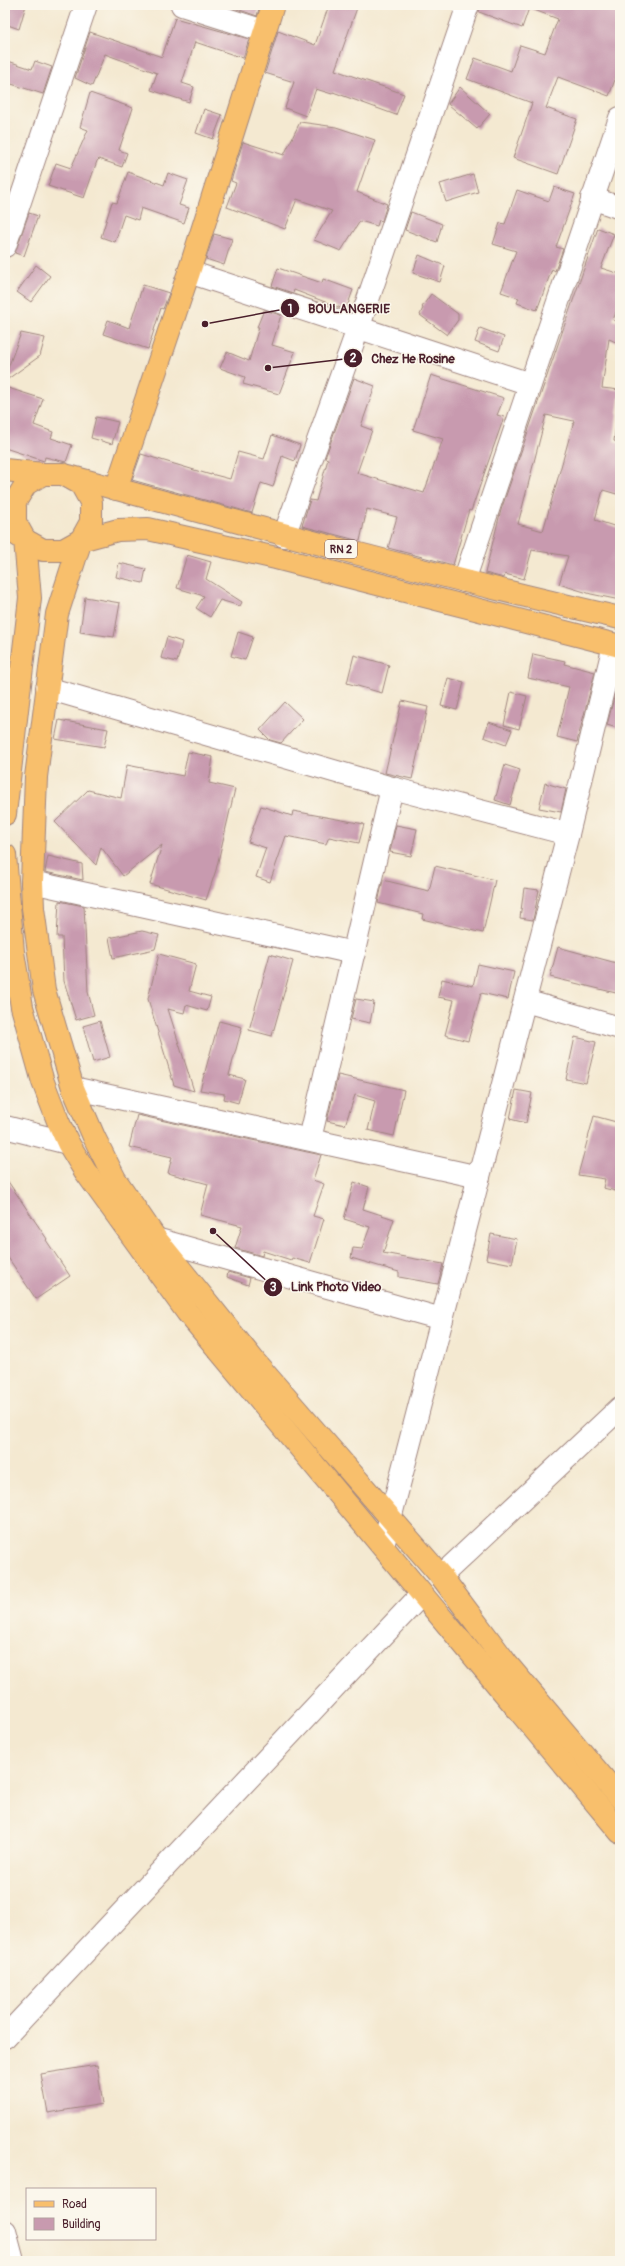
<svg xmlns="http://www.w3.org/2000/svg" width="625" height="2266" font-family="Pangolin,sans-serif">
	<style>
		.building { fill: #c89aaf; fill-rule: evenodd }
		.lines { fill: none; stroke-linecap: round; stroke-linejoin: round }
		.minor-casing { stroke: #9f847e; stroke-width: 24 }
		.major-casing { stroke: #9f847e; stroke-width: 24 }
		.minor { stroke: #fff; stroke-width: 22 }
		.major { stroke: #f8bf6c; stroke-width: 22 }
		.labels { text-anchor: middle; dominant-baseline: central; stroke-width: 3; stroke-linejoin: round; paint-order: stroke }
		.shield { fill: #fbf7ec; stroke: #7f6065; stroke-width: 1 }
		.shield-label { font-size: 11px; font-weight: bold; fill: #4a1f2b }
		.leader { fill: none; stroke: #4a1f2b; stroke-width: 1.5 }
		.callout-dot { fill: #4a1f2b; stroke: #fbf7ec; stroke-width: 1.5 }
		.mark-label { font-size: 12px; text-anchor: middle; font-weight: bold; fill: #fff }
		.callout-label { font-size: 13px; text-anchor: middle; font-weight: bold; fill: #4a1f2b; stroke: #fbf7ec; stroke-width: 3; stroke-linejoin: round; paint-order: stroke }
	</style>
	<rect width="100%" height="100%" fill="#fbf7ec"/>
	<filter id="ink" filterUnits="userSpaceOnUse"><feTurbulence type="fractalNoise" baseFrequency=".025" numOctaves="2"/><feDisplacementMap in="SourceGraphic" scale="8" xChannelSelector="R" yChannelSelector="G"/><feConvolveMatrix kernelMatrix="1 2 1 2 8 2 1 2 1" color-interpolation-filters="sRGB"/></filter>
	<filter id="wash" filterUnits="userSpaceOnUse"><feTurbulence type="fractalNoise" baseFrequency=".012" numOctaves="4" result="noise"/><feDisplacementMap in="SourceGraphic" scale="16" xChannelSelector="R" yChannelSelector="G"/><feGaussianBlur stdDeviation="0.9" result="paint"/><feColorMatrix in="noise" values="0 0 0 0 0 0 0 0 0 0 0 0 0 0 0 0 0 1.4 0 .05"/><feComposite in="paint" operator="in"/></filter>
	<g filter="url(#wash)">
		<rect width="100%" height="100%" fill="#f4e9d1"/>
		<g id="blocks">
			<g class="building">
				<path d="M5 5H26L19 29 5 24Z"/>
				<path d="M235 5H260L257 16 234 8Z"/>
				<path d="M329 5H358L335 70 404 94 396 115 333 92 332 94 316 89 306 116 285 108 294 82 265 73 278 31 315 45Z"/>
				<path d="M480 5H620V66L609 96 558 77 546 108 577 119 558 174 513 158 532 103 467 79 475 58 511 71 520 45 545 53 558 19 529 8 522 28 479 12Z"/>
				<path d="M175 18 249 39 243 58 195 42 182 83 194 87 189 102 151 90 157 73 105 54 92 86 75 78 90 32 162 57Z"/>
				<path d="M5 60 32 69 35 61 52 67 43 94 5 82Z"/>
				<path d="M460 87 490 114 477 129 448 104Z"/>
				<path d="M90 93 133 108 119 150 127 153 122 167 99 159 97 161 84 198 48 186 56 163 71 168 88 130 80 127Z"/>
				<path d="M204 109 222 115 213 139 196 133Z"/>
				<path d="M300 122 336 127 375 140 357 192 387 204 382 221 379 220 377 226 360 221 341 251 314 240 332 211 297 199 285 229 227 207 236 183 231 181 243 142 284 155Z"/>
				<path d="M128 172 164 185 168 173 188 180 179 205 189 208 184 223 141 208 138 220 124 215 115 242 101 237 112 202 117 203Z"/>
				<path d="M473 174 478 192 446 202 440 184Z"/>
				<path d="M554 187 575 194 556 247 563 249 555 271 552 269 537 310 517 303 519 298 501 292 516 251 493 244 500 223 505 224 517 190 549 201Z"/>
				<path d="M411 212 442 224 437 242 405 230Z"/>
				<path d="M29 213 38 216 24 256 15 253Z"/>
				<path d="M598 228 614 234 601 268 620 274V302L613 320 620 322V344L609 339 602 388 620 390 614 441 620 443V495L603 490 595 520 620 528V600L591 594 559 584 568 556 532 550 524 579 505 574 504 578 485 573 501 510ZM546 415 574 421 543 531 518 524Z"/>
				<path d="M214 234 232 239 224 265 206 259Z"/>
				<path d="M419 255 445 266 440 282 413 273Z"/>
				<path d="M36 265 50 276 31 302 17 292Z"/>
				<path d="M278 268 322 283 323 279 353 290 346 310 294 290 293 293 272 286Z"/>
				<path d="M143 285 169 293 163 309 161 308 148 349 103 334 108 320 129 328Z"/>
				<path d="M431 294 458 314V320L447 335 420 315 423 308 422 307Z"/>
				<path d="M264 310 281 315 272 345 295 352 279 394 243 384 245 377 220 368 227 352 249 361 259 327H257Z"/>
				<path d="M480 328 504 337 499 351 475 342Z"/>
				<path d="M21 333 45 338 40 356 5 381V376Z"/>
				<path d="M431 375 504 398 497 415 504 417 471 511 469 510 453 565 388 548 397 517 367 509 360 541 302 526 310 500 316 501 328 459 325 458 354 378 375 386 361 426 372 430 357 473 424 493 443 439 413 430Z"/>
				<path d="M5 387 43 399 34 425 53 432 51 438 72 445 66 462 45 457 44 461 5 448Z"/>
				<path d="M96 417 118 422 112 444 91 438Z"/>
				<path d="M272 435 300 445 295 461 282 456 273 487 261 483 252 513 132 480 141 454 211 475V474L230 479 238 452 264 459Z"/>
				<path d="M187 555 211 562 206 579 242 602 240 606 220 600 210 617 196 608 204 596 177 588Z"/>
				<path d="M119 563 146 569 143 583 116 577Z"/>
				<path d="M85 597 120 603 114 637 80 632Z"/>
				<path d="M238 632 253 637 245 660 231 656Z"/>
				<path d="M167 637 182 642 177 662 161 658Z"/>
				<path d="M533 654 565 661 564 664 595 672 577 742 557 737 569 687 528 678Z"/>
				<path d="M354 655 389 665 382 693 347 683Z"/>
				<path d="M448 678 464 682 457 710 441 706Z"/>
				<path d="M619 678H620V729L607 725Z"/>
				<path d="M511 692 527 696 519 729 504 725Z"/>
				<path d="M402 701 428 707 412 779 385 773Z"/>
				<path d="M285 702 303 719 281 743 270 740 260 730Z"/>
				<path d="M59 720 108 729 104 747 55 739Z"/>
				<path d="M489 722 512 730 506 745 484 737Z"/>
				<path d="M188 752 213 757 209 783 235 789 216 870 206 900 150 884 162 845 123 876 101 847 96 865 55 822 88 790 121 798 127 765 183 776Z"/>
				<path d="M505 765 520 770 510 805 495 800Z"/>
				<path d="M545 783 566 789 561 812 539 808Z"/>
				<path d="M261 806 292 816 293 811 364 824 359 843 329 837 326 844 286 836 270 882 256 877 266 848 248 842Z"/>
				<path d="M396 825 417 829 411 856 390 852Z"/>
				<path d="M48 856 82 864 83 880 45 872Z"/>
				<path d="M435 866 495 880 483 933 422 919 423 914 378 903 383 880 429 891Z"/>
				<path d="M524 888 539 890 533 920 520 918Z"/>
				<path d="M59 901 84 906 88 992 94 1015 76 1020 64 981 62 937H57Z"/>
				<path d="M142 931 159 935 155 949 113 958 109 938Z"/>
				<path d="M558 947 620 964V994L550 977Z"/>
				<path d="M159 954 196 964 189 991 211 997 207 1011 186 1005 184 1013 168 1009 194 1091 174 1085 148 999Z"/>
				<path d="M270 954 293 961 272 1036 249 1030Z"/>
				<path d="M478 964 514 972 508 999 481 993 468 1041 445 1035 454 1000 438 997 442 979 473 986Z"/>
				<path d="M356 999 374 1002 370 1023 351 1019Z"/>
				<path d="M100 1021 110 1057 93 1062 83 1026Z"/>
				<path d="M219 1021 242 1027 229 1075 245 1079 238 1103 224 1099 225 1094 200 1090Z"/>
				<path d="M575 1037 596 1042 586 1083 566 1079Z"/>
				<path d="M338 1075 404 1090 394 1136 368 1130 375 1101 355 1095 345 1125 327 1121Z"/>
				<path d="M516 1090 532 1093 526 1123 510 1119Z"/>
				<path d="M137 1115 321 1155 313 1180 324 1184 313 1216 324 1219 310 1263 292 1258 291 1260 263 1251 262 1256 235 1248 242 1226 200 1215 208 1184 168 1173 172 1157 129 1147Z"/>
				<path d="M594 1116 620 1123V1192L603 1188 605 1179 578 1175Z"/>
				<path d="M5 1177 47 1239 46 1240 70 1276 36 1299 5 1253Z"/>
				<path d="M354 1182 369 1187 363 1209 394 1219 383 1253 443 1264 438 1284 399 1277V1272L351 1258 353 1248 362 1249 370 1227 344 1219Z"/>
				<path d="M491 1234 517 1239 512 1264 486 1259Z"/>
				<path d="M228 1272 250 1278 248 1285 227 1277Z"/>
				<path d="M97 2065 103 2104 48 2113 41 2074Z"/>
			</g>
		</g>
	</g>
	<g filter="url(#ink)">
		<use href="#blocks" fill-opacity="0" stroke="#9f847e" stroke-width="1"/>
		<g class="lines">
			<defs>
				<g id="minor">
					<path d="M182 5 264 31"/>
					<path d="M592 198 620 208"/>
					<path d="M5 246 86 5"/>
					<path d="M189 272 530 384"/>
					<path d="M284 536 359 326 468 5"/>
					<path d="M464 581 620 118"/>
					<path d="M5 678 20 681"/>
					<path d="M47 688 392 788 568 834"/>
					<path d="M32 882 354 953"/>
					<path d="M525 1001 620 1028"/>
					<path d="M73 1088 479 1177"/>
					<path d="M5 1127 68 1143"/>
					<path d="M310 1139 392 788"/>
					<path d="M156 1239 442 1319"/>
					<path d="M383 1546 568 834 614 645"/>
					<path d="M441 1576 620 1408"/>
					<path d="M5 2037 421 1595"/>
					<path d="M5 2231 13 2261"/>
				</g>
				<g id="major">
					<path d="M5 470 43 474"/>
					<path d="M69 476C252 526 435 576 620 618"/>
					<path d="M116 489 189 272 273 5"/>
					<path d="M620 646 276 558 148 529 118 530 81 540 63 550H43L25 540 15 522V502L26 484 43 474H63L81 484 91 502V522L81 540 57 614 36 777 32 882 33 908 44 990 73 1088 94 1137 115 1179 156 1239 190 1281 255 1362 441 1576 507 1664 620 1798"/>
					<path d="M5 814 30 598 25 540 16 534"/>
					<path d="M5 855 13 952 22 1007 43 1082 58 1121 68 1143 85 1171 187 1312 620 1832"/>
				</g>
			</defs>
			<use href="#minor" class="minor-casing"/>
			<use href="#major" class="major-casing"/>
			<use href="#minor" class="minor"/>
			<use href="#major" class="major"/>
		</g>
	</g>
	<g class="labels">
		<rect class="shield" x="325" y="540" width="32" height="18" rx="3"/>
		<g class="shield-label">
			<text x="341" y="549">RN 2</text>
		</g>
	</g>
	<path class="leader" d="M205 324L290 308M268 368L353 358M213 1231L273 1287"/>
	<g class="callout-dot">
		<circle cx="205" cy="324" r="4"/>
		<circle cx="268" cy="368" r="4"/>
		<circle cx="213" cy="1231" r="4"/>
		<circle cx="290" cy="308" r="10"/>
		<circle cx="353" cy="358" r="10"/>
		<circle cx="273" cy="1287" r="10"/>
	</g>
	<g class="mark-label">
		<text x="290" y="313">1</text>
		<text x="353" y="362">2</text>
		<text x="273" y="1291">3</text>
	</g>
	<g class="callout-label">
		<text x="349" y="313">BOULANGERIE</text>
		<text x="413" y="363">Chez He Rosine</text>
		<text x="336" y="1291">Link Photo Video</text>
	</g>
	<rect width="625" height="2266" fill="none" stroke="#fbf7ec" stroke-width="20"/>
	<rect x="26" y="2188" width="130" height="52" fill="#fbf7ec" stroke="#b4a19f"/>
	<rect x="34" y="2201" width="20" height="6" fill="#f8bf6c" stroke="#b4a19f"/>
	<text x="62" y="2208" font-size="12" fill="#4a1f2b">Road</text>
	<rect x="34" y="2218" width="20" height="12" fill="#c89aaf" stroke="#b4a19f"/>
	<text x="62" y="2228" font-size="12" fill="#4a1f2b">Building</text>
</svg>
